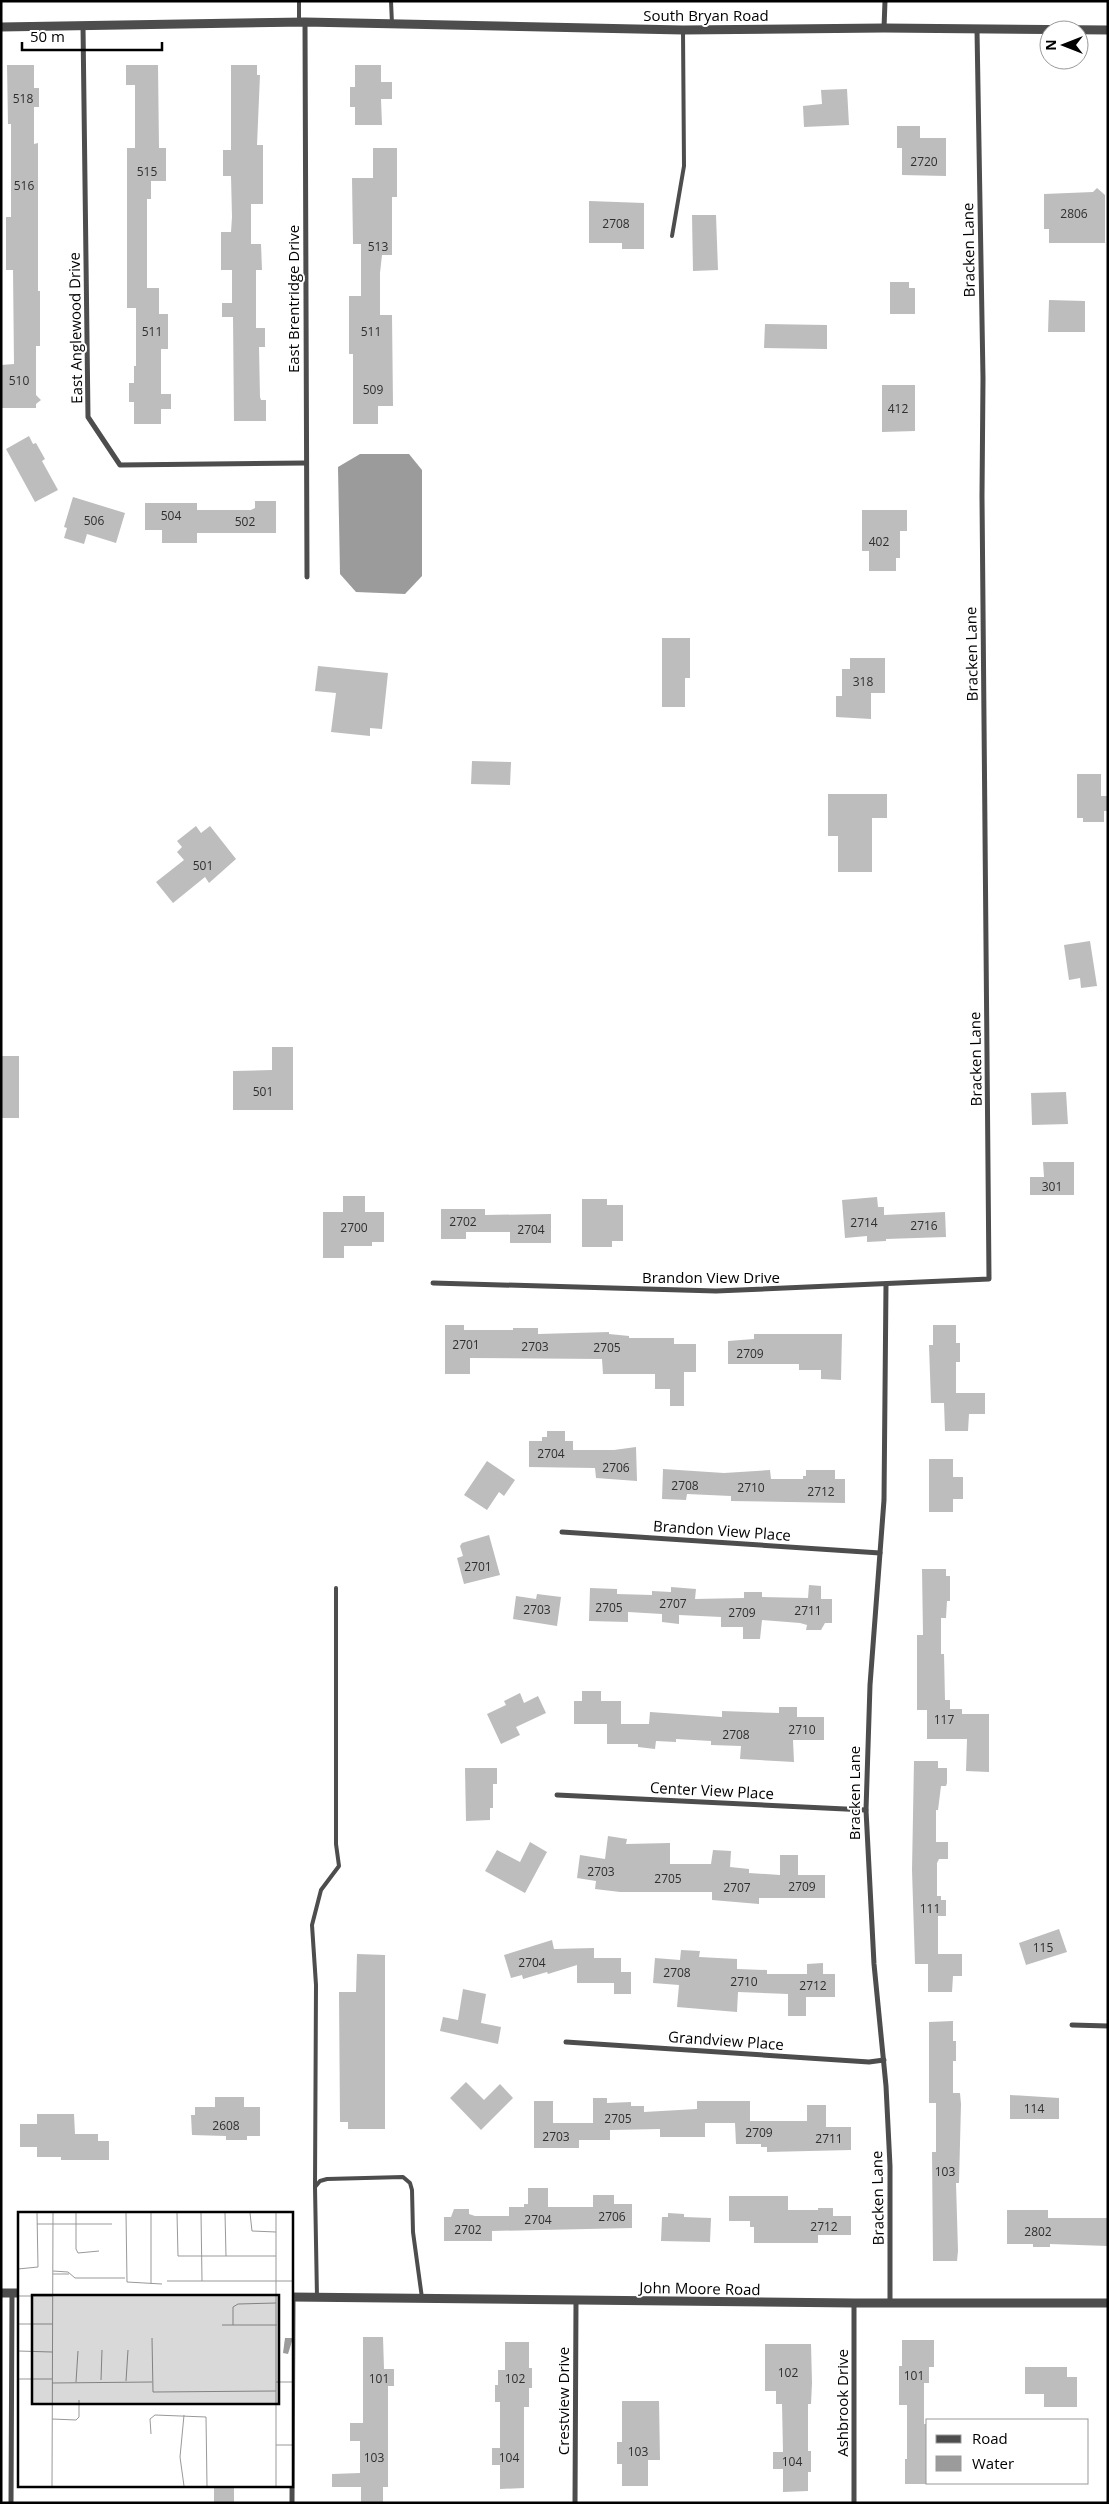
<svg xmlns="http://www.w3.org/2000/svg" width="1109" height="2504" font-family="'Open Sans',sans-serif">
	<style>
		.water { fill: #9b9b9b }
		.building { fill: #bdbdbd }
		.lines { fill: none; stroke-linecap: round; stroke-linejoin: round }
		.service { stroke: #4d4d4d; stroke-width: 4 }
		.minor { stroke: #4d4d4d; stroke-width: 5 }
		.tertiary { stroke: #4d4d4d; stroke-width: 9 }
		.labels { text-anchor: middle; dominant-baseline: central; stroke-width: 4; stroke-linejoin: round; paint-order: stroke }
		.number-label { font-size: 12px; fill: #2f2f2f }
		.street-label { font-size: 15px; fill: #000; stroke: #fff }
		.inset-road { fill: none; stroke: #999; stroke-width: 1 }
		.view { fill: #000; fill-opacity: 0.15; stroke: #000; stroke-width: 2.5 }
		.inset-edge { fill: none; stroke: #000; stroke-width: 2.5 }
	</style>
	<rect width="100%" height="100%" fill="#fff"/>
	<path class="water" d="M360 454H409L422 470V576L405 594 356 592 340 574 338 467Z"/>
	<g class="building">
		<path d="M7 65H34V88H39V107H34V144L38 143V291H40V346H36V395L41 400 36 404V408H1V365L14 364 13 270H6V217H11V124H8Z"/>
		<path d="M126 65H158L159 148H166V181H151V199H147V288H159V314H168V349H161V394H171V409H161V424H134V402H129V383H134V366H136V308H127V148H135V85H126Z"/>
		<path d="M231 65H257V75H260L257 145H263V204H251V244H261L262 270H256V328H265V347H259L260 397 261 400H266V421H234L233 317H222V303H232V270H221V232H231L232 217 231 176H223V150H231Z"/>
		<path d="M355 65H381V82H392V99H381L382 125H355V107H350V87H355Z"/>
		<path d="M847 89 849 125 804 127 803 106 822 104 821 90Z"/>
		<path d="M897 126H920V138H946V176L902 175V148H897Z"/>
		<path d="M373 148H397V197H392V255H382L380 273V315H392L393 406H378V424H353V354H349V296H361V244H353L352 178H373Z"/>
		<path d="M1097 188 1105 195V243H1049V229H1044V194L1093 192Z"/>
		<path d="M589 201 644 203V249H622V243H589Z"/>
		<path d="M692 215H716L718 270 693 271Z"/>
		<path d="M890 282H909V288H915V314H890Z"/>
		<path d="M1049 300 1085 301V332H1048Z"/>
		<path d="M765 324 827 325V349L764 348Z"/>
		<path d="M882 385H915V431L882 432Z"/>
		<path d="M29 436 33 444 36 443 45 459 42 461 58 490 35 502 6 449Z"/>
		<path d="M73 497 125 513 116 543 87 534 84 544 64 538 67 528 64 527Z"/>
		<path d="M255 501H276V533H197V543H162V530H145V503H197V510H251L255 508Z"/>
		<path d="M862 510H907V531H900V558H896V571H869V551H862Z"/>
		<path d="M662 638H690V678H685V707H662Z"/>
		<path d="M850 658H885V693H871V719L836 717V696H842V669H850Z"/>
		<path d="M318 666 388 673 382 729 370 728V736L331 732 336 693 315 691Z"/>
		<path d="M472 761 511 762 510 785 471 784Z"/>
		<path d="M1077 774H1101V796H1108V811H1104V822H1083V818H1077Z"/>
		<path d="M828 794H887V818H872V872H838V836H828Z"/>
		<path d="M196 826 201 833 210 826 236 859 209 883 205 877 173 903 156 882 184 860 177 852 182 847 177 841Z"/>
		<path d="M1090 941 1097 986 1081 988 1080 978 1069 980 1064 945Z"/>
		<path d="M272 1047H293V1110H233V1071L272 1070Z"/>
		<rect x="1" y="1056" width="18" height="62"/>
		<path d="M1066 1092 1068 1124 1032 1125 1031 1093Z"/>
		<path d="M1043 1162H1074V1195H1030V1177H1044Z"/>
		<path d="M343 1196H365V1212H384V1242H372V1246H344V1258H323V1212H343Z"/>
		<path d="M877 1197 878 1207H884V1215L945 1212 946 1237 886 1239V1241L867 1242V1236L845 1238 842 1200Z"/>
		<path d="M582 1199H607V1205H623V1241H612V1247H582Z"/>
		<path d="M441 1209H485V1215L551 1214V1243H510V1232H466V1239H441Z"/>
		<path d="M445 1325H464V1330H513V1328H538V1334L609 1332V1334L629 1336V1338H674V1344H696V1372H684V1406H670V1389H655V1374H603L602 1359 470 1358V1374H445Z"/>
		<path d="M933 1325H956V1343H960V1362H956V1393H985V1414H969L968 1431H945L944 1403H931L929 1345H933Z"/>
		<path d="M754 1334H842L841 1380 821 1379V1370H799V1364H728V1341L754 1339Z"/>
		<path d="M547 1431H565V1441H573V1450H614L636 1447 637 1481 596 1478 595 1468 529 1467V1441H542V1437H547Z"/>
		<path d="M929 1459H953V1477H963V1499H953V1512H929Z"/>
		<path d="M487 1461 515 1480 504 1496 499 1492 487 1510 464 1495Z"/>
		<path d="M663 1469 724 1473 770 1470 771 1479H803V1476H806V1470H835V1479H845V1503L731 1501V1496L687 1494 686 1500 662 1499Z"/>
		<path d="M489 1535 500 1575 464 1584 457 1558 463 1556 460 1546 462 1543Z"/>
		<path d="M922 1569H946V1576H950V1601H947L946 1618H941V1654H944L945 1700H950V1709H962V1714H989V1772L966 1771 967 1739H927V1710H917V1635H923Z"/>
		<path d="M809 1585 821 1586V1599H832V1623H825L821 1630H806L807 1625 800 1623 762 1620 760 1639H743V1627H721V1617L679 1615V1624L662 1622V1614L628 1612V1622L589 1621 590 1588 617 1589V1594L652 1595V1591L671 1592V1587L696 1589 695 1599 744 1598V1592H762V1597L808 1598Z"/>
		<path d="M537 1594 561 1597 557 1626 513 1619 516 1596 536 1599Z"/>
		<path d="M582 1691H601V1701H621V1724H649L650 1712 722 1717V1711L779 1713V1707H797V1717H824V1740H793L794 1762 740 1759 741 1746 711 1745V1741L676 1739V1742L656 1741 655 1749 638 1747V1744H607V1724H574V1701H582Z"/>
		<path d="M520 1693 524 1703 538 1696 546 1713 516 1727 520 1735 501 1744 487 1714 506 1705 504 1701Z"/>
		<path d="M914 1761H938V1768H947V1783L946 1786H941L938 1810H936V1842H948V1859H939L937 1863V1896H941V1900H946V1916H938V1954H962V1976H953L952 1992H928V1964H915L912 1870Z"/>
		<path d="M465 1768H497V1784H493V1808H490V1820L466 1821Z"/>
		<path d="M608 1836 627 1839 626 1844 670 1843V1864H711L713 1850 731 1851 730 1867 749 1869V1873L780 1875V1855H798V1875H825V1898H759V1904L712 1900V1892H620L595 1889 596 1881 577 1878 580 1855 605 1859Z"/>
		<path d="M530 1842 547 1852 525 1893 485 1871 497 1850 520 1862Z"/>
		<path d="M1059 1929 1067 1952 1026 1965 1019 1943Z"/>
		<path d="M552 1940 554 1949 594 1948V1958H621V1972H631V1994H614V1983H577V1965L548 1974 547 1972 523 1979 522 1975 511 1978 504 1955Z"/>
		<path d="M681 1950 700 1951 699 1957 737 1959V1969L767 1970V1974H807V1964L823 1963V1974H835V1997H806V2016H788V1994L738 1992 737 2012 677 2007 679 1985 653 1983 655 1958 680 1960Z"/>
		<path d="M357 1954 385 1955V2129H348V2122H340L339 1992H356Z"/>
		<path d="M463 1989 486 1994 481 2023 501 2027 498 2044 440 2031 443 2017 458 2020Z"/>
		<path d="M953 2021V2041H956V2061H953V2093H960L961 2104 959 2183H956L958 2251 957 2261H933L932 2152H936V2103H929V2022Z"/>
		<path d="M466 2082 484 2100 500 2084 513 2098 481 2130 450 2098Z"/>
		<path d="M1010 2095 1059 2098V2119H1010Z"/>
		<path d="M215 2097H244V2107H260V2136H247V2140H226V2136L192 2135 191 2115H195V2107H215Z"/>
		<path d="M593 2098H607V2103L631 2102V2106H644V2112L697 2109V2101H750V2121H807V2105H826V2127H851V2150L767 2152V2147H761V2144H736L735 2123H705V2137H660V2129L610 2130V2140H579V2148H534V2101H553V2123H593Z"/>
		<path d="M37 2114H74L75 2134H98V2141H109V2160H61V2157H37V2147H20V2124H37Z"/>
		<path d="M528 2188H548V2207H593V2195H614V2204H632V2228L492 2231V2241H444V2217H451L454 2209H469V2214L475 2216H509V2207H524V2204H528Z"/>
		<path d="M729 2196H788V2210H818V2208H833V2216H851V2235H818V2243H754V2227H750V2221H729Z"/>
		<path d="M1007 2210H1048V2218H1108V2246L1050 2244V2247H1033V2244H1007Z"/>
		<path d="M668 2213 684 2214V2217L711 2218 710 2242 661 2241 662 2217H668Z"/>
		<path d="M363 2337H383L384 2369H394V2386H388V2487H383V2503H361V2487H332V2474L360 2473V2441H350V2423H363Z"/>
		<path d="M902 2340H934V2367H929V2383H924V2424H928V2484H905V2459H907V2405H899V2366H902Z"/>
		<path d="M505 2342H529V2368H532V2388H529V2407H524V2488L500 2489V2465H492V2448H500V2402H495V2385H498V2370H505Z"/>
		<path d="M765 2344H811L812 2383 811 2404H808V2451H811V2472H808V2491L783 2492V2469H773V2452H783L782 2404H776V2391H765Z"/>
		<path d="M1025 2367H1067V2377H1077V2407H1044V2394H1025Z"/>
		<path d="M622 2401H659L660 2460H648V2486H622V2464H617V2442H622Z"/>
		<rect x="214" y="2485" width="20" height="18"/>
	</g>
	<g class="lines">
		<g class="service">
			<path d="M391 1 392 24"/>
			<path d="M299 21V1"/>
			<path d="M672 236 684 166 683 30"/>
			<path d="M315 2187 316 1985 312 1925 321 1890 339 1866 336 1844V1588"/>
			<path d="M317 2297 315 2187 320 2181 327 2179 403 2177 410 2183 412 2190 413 2232 422 2298"/>
		</g>
		<g class="minor">
			<path d="M305 22 307 577"/>
			<path d="M83 26 88 417 120 465 305 463"/>
			<path d="M884 28 885 1"/>
			<path d="M433 1283 716 1291 989 1279 982 496 983 378 977 30"/>
			<path d="M886 1284 884 1500 870 1685 866 1810 874 1964 886 2086 890 2166V2303"/>
			<path d="M562 1532 880 1553"/>
			<path d="M557 1795 866 1810"/>
			<path d="M1072 2025 1108 2026"/>
			<path d="M566 2042 869 2062 884 2060"/>
			<path d="M11 2503 12 2293"/>
			<path d="M292 2503 293 2297"/>
			<path d="M575 2503 576 2300"/>
			<path d="M854 2503V2303"/>
		</g>
		<g class="tertiary">
			<path d="M1 27 305 22 683 30 884 28 1108 30"/>
			<path d="M1 2293H19"/>
			<path d="M291 2297 854 2303H1108"/>
		</g>
	</g>
	<g class="labels">
		<g class="number-label">
			<text x="23" y="98">518</text>
			<text x="924" y="161">2720</text>
			<text x="147" y="171">515</text>
			<text x="24" y="185">516</text>
			<text x="1074" y="213">2806</text>
			<text x="616" y="223">2708</text>
			<text x="378" y="246">513</text>
			<text x="152" y="331">511</text>
			<text x="371" y="331">511</text>
			<text x="19" y="380">510</text>
			<text x="373" y="389">509</text>
			<text x="898" y="408">412</text>
			<text x="171" y="515">504</text>
			<text x="94" y="520">506</text>
			<text x="245" y="521">502</text>
			<text x="879" y="541">402</text>
			<text x="863" y="681">318</text>
			<text x="203" y="865">501</text>
			<text x="263" y="1091">501</text>
			<text x="1052" y="1186">301</text>
			<text x="463" y="1221">2702</text>
			<text x="864" y="1222">2714</text>
			<text x="924" y="1225">2716</text>
			<text x="354" y="1227">2700</text>
			<text x="531" y="1229">2704</text>
			<text x="466" y="1344">2701</text>
			<text x="535" y="1346">2703</text>
			<text x="607" y="1347">2705</text>
			<text x="750" y="1353">2709</text>
			<text x="551" y="1453">2704</text>
			<text x="616" y="1467">2706</text>
			<text x="685" y="1485">2708</text>
			<text x="751" y="1487">2710</text>
			<text x="821" y="1491">2712</text>
			<text x="478" y="1566">2701</text>
			<text x="673" y="1603">2707</text>
			<text x="609" y="1607">2705</text>
			<text x="537" y="1609">2703</text>
			<text x="808" y="1610">2711</text>
			<text x="742" y="1612">2709</text>
			<text x="944" y="1719">117</text>
			<text x="802" y="1729">2710</text>
			<text x="736" y="1734">2708</text>
			<text x="601" y="1871">2703</text>
			<text x="668" y="1878">2705</text>
			<text x="802" y="1886">2709</text>
			<text x="737" y="1887">2707</text>
			<text x="930" y="1908">111</text>
			<text x="1043" y="1947">115</text>
			<text x="532" y="1962">2704</text>
			<text x="677" y="1972">2708</text>
			<text x="744" y="1981">2710</text>
			<text x="813" y="1985">2712</text>
			<text x="1034" y="2108">114</text>
			<text x="618" y="2118">2705</text>
			<text x="226" y="2125">2608</text>
			<text x="759" y="2132">2709</text>
			<text x="556" y="2136">2703</text>
			<text x="829" y="2138">2711</text>
			<text x="945" y="2171">103</text>
			<text x="612" y="2216">2706</text>
			<text x="538" y="2219">2704</text>
			<text x="824" y="2226">2712</text>
			<text x="468" y="2229">2702</text>
			<text x="1038" y="2231">2802</text>
			<text x="788" y="2372">102</text>
			<text x="914" y="2375">101</text>
			<text x="379" y="2378">101</text>
			<text x="515" y="2378">102</text>
			<text x="638" y="2451">103</text>
			<text x="374" y="2457">103</text>
			<text x="509" y="2457">104</text>
			<text x="792" y="2461">104</text>
		</g>
		<g class="street-label">
			<text x="706" y="15">South Bryan Road</text>
			<text transform="translate(968 250) rotate(-91)">Bracken Lane</text>
			<text transform="translate(293 299) rotate(-90)">East Brentridge Drive</text>
			<text transform="translate(75 328) rotate(-91)">East Anglewood Drive</text>
			<text transform="translate(971 654) rotate(-91)">Bracken Lane</text>
			<text transform="translate(975 1059) rotate(-91)">Bracken Lane</text>
			<text x="711" y="1277">Brandon View Drive</text>
			<text transform="translate(722 1530) rotate(4)">Brandon View Place</text>
			<text transform="translate(712 1790) rotate(3)">Center View Place</text>
			<text transform="translate(854 1793) rotate(-90)">Bracken Lane</text>
			<text transform="translate(726 2040) rotate(4)">Grandview Place</text>
			<text transform="translate(877 2198) rotate(-91)">Bracken Lane</text>
			<text transform="translate(700 2288) rotate(1)">John Moore Road</text>
			<text transform="translate(563 2401) rotate(-90)">Crestview Drive</text>
			<text transform="translate(842 2403) rotate(-90)">Ashbrook Drive</text>
		</g>
	</g>
	<g transform="translate(18 2212)">
		<rect width="275" height="275" fill="#fff"/>
		<path d="M267 126H275L270 142 265 141Z" fill="#9b9b9b"/>
		<path class="inset-road" d="M58 1V37L60 41 81 39M108 1 109 70 144 72M133 1V72M159 1 160 44H258M183 1 184 69M207 1 208 44M232 1 234 19 258 20M19 12H94M0 57 20 55 19 1M35 59 50 60 57 66H107M35 62H51M149 69H275M0 84H35M0 112H35M204 113H259M215 113V95L220 92 258 91M134 126 135 180 258 179M0 139 34 140M0 167H34M83 168 84 138M108 169 110 138M58 170 60 139M258 170H274M275 170V138M34 171 134 170M275 194V271M34 207 58 208 61 205V188M133 222 132 207 137 203 188 205 189 274M258 233H274M34 274 35 1M166 274 162 245 166 203M258 274V1"/>
		<path class="view" d="M14 83H261V192H14Z"/>
		<rect width="275" height="275" class="inset-edge"/>
	</g>
	<rect width="1109" height="2504" fill="none" stroke="#000000" stroke-width="5"/>
	<rect x="926" y="2419" width="162" height="65" fill="#ffffff" stroke="#999999"/>
	<rect x="936" y="2435" width="25" height="8" fill="#4d4d4d" stroke="#999999"/>
	<text x="972" y="2444" font-size="15" fill="#000000">Road</text>
	<rect x="936" y="2456" width="25" height="15" fill="#9b9b9b" stroke="#999999"/>
	<text x="972" y="2469" font-size="15" fill="#000000">Water</text>
	<g transform="translate(1064 45) rotate(270)"><circle r="24" fill="#ffffff" stroke="#999999"/>
	<path d="M0-4L9 19L0 12L-9 19Z" fill="#000000"/>
	<text y="-8" font-size="14" font-weight="bold" text-anchor="middle" fill="#000000">N</text>
	</g>
	<path d="M22 42v8h140v-8" fill="none" stroke="#000000" stroke-width="2.5"/>
	<text x="30" y="42" font-size="15" fill="#000000" stroke="#ffffff" stroke-width="4" paint-order="stroke">50 m</text>
</svg>
